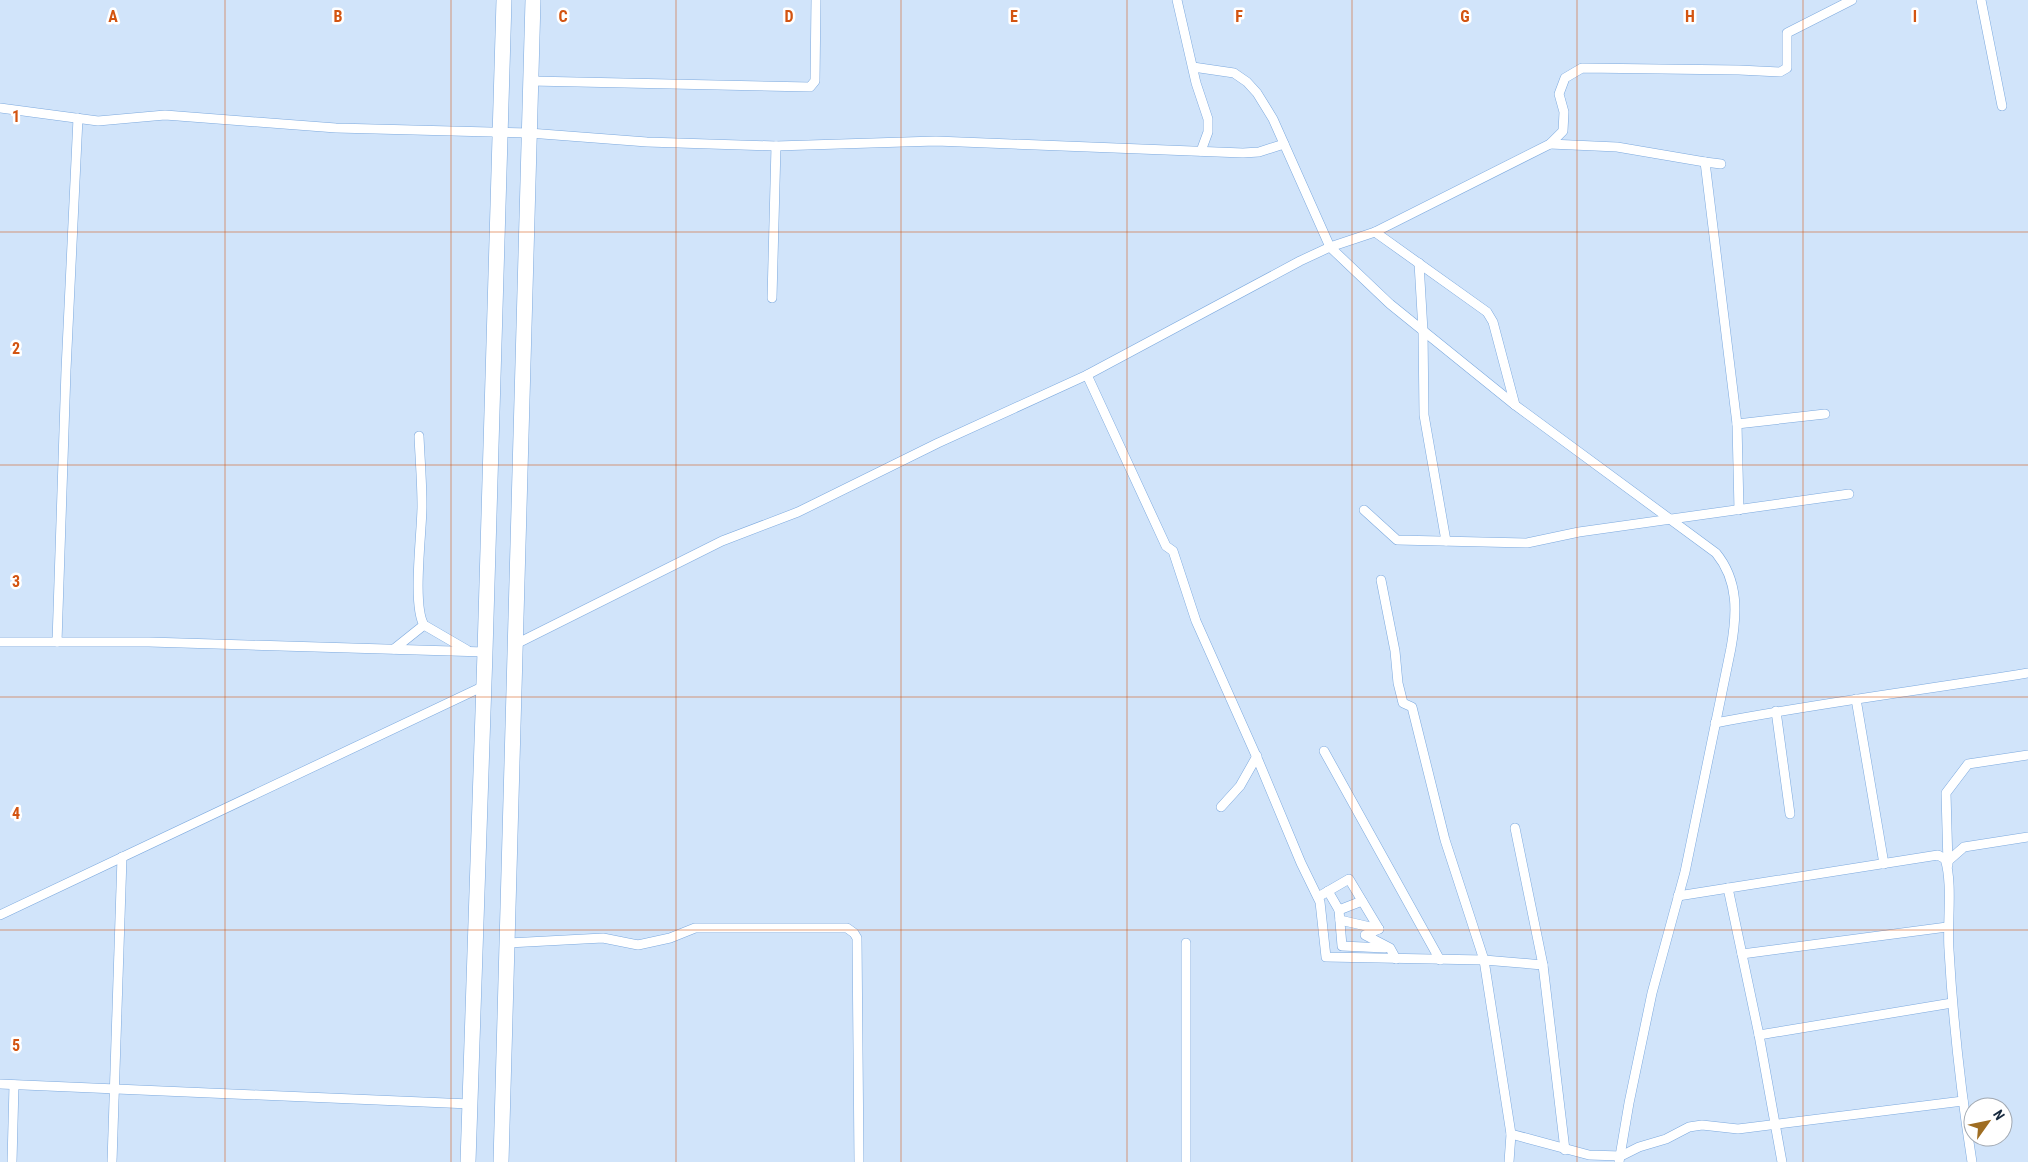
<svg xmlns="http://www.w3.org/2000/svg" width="2028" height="1162" font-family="'Roboto Condensed',sans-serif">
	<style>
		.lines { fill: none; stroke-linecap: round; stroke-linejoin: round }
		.street-casing { stroke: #7ca9de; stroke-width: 10 }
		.highway-casing { stroke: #7ca9de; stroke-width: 16 }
		.street { stroke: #fff; stroke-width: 9 }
		.highway { stroke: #fff; stroke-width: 15 }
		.grid { fill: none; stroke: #d35411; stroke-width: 1; stroke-opacity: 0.55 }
		.grid-label { font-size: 16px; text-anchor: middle; font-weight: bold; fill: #d35411; stroke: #fff; stroke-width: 5; stroke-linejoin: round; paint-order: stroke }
	</style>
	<rect width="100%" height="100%" fill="#d1e4fa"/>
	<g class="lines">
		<defs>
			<g id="street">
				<path d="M1177 0 1196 83 1208 119V132L1201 151"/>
				<path d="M1981 0 2002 106"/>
				<path d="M1193 67 1234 73 1247 82 1257 93 1273 119 1330 247 1390 304 1515 405"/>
				<path d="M531 81 810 87 815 81 816 0"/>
				<path d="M0 108 98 121 165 115 336 128 529 133 647 142 776 146 936 141 1243 153 1259 152 1284 144"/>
				<path d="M1550 144 1617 147 1705 162 1737 424 1739 510"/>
				<path d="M1705 162 1721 164"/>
				<path d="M1375 232 1487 312 1493 322 1515 405 1716 553C1739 581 1737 614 1731 648L1685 872 1652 993 1629 1103 1619 1162"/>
				<path d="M1419 263 1423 331 1424 415 1446 541"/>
				<path d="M772 298 776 146"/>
				<path d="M1087 375 1166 546 1173 551 1196 621 1258 760 1301 863 1320 902 1326 957 1484 960 1543 965"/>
				<path d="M1737 424 1825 414"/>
				<path d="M419 436C420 459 422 483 422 506 422 532 412 605 424 625L467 650"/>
				<path d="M1364 510 1397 540 1527 543 1579 532 1849 494"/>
				<path d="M1381 580 1395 651 1398 683 1403 703 1412 707 1445 840 1484 960 1511 1134 1509 1162"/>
				<path d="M0 642H149L485 652"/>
				<path d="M57 642 66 370 78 118"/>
				<path d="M516 644 722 541 798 512 938 443 1087 375 1300 261 1330 247 1375 232 1550 144 1563 131 1564 112 1559 94 1565 78 1582 68 1739 70 1780 72 1787 68V33L1852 0"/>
				<path d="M394 649 424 625"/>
				<path d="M1856 699 1884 864"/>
				<path d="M1776 711 1790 814"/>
				<path d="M1715 723C1819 703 1924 690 2028 673"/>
				<path d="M1324 751 1440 960"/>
				<path d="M1221 807 1240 786 1257 756"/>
				<path d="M1515 828 1543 965 1565 1150"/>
				<path d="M1948 861 1964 847 2028 837"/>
				<path d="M1948 865 1946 793 1968 764 2028 755"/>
				<path d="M1728 888 1759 1035"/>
				<path d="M1328 891 1339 910 1362 901"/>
				<path d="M1678 896 1938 855 1945 859C1953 883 1947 922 1949 950 1953 1021 1961 1092 1972 1162"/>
				<path d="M1318 897 1349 879 1379 929 1365 935 1390 948 1396 959"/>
				<path d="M1339 910 1342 946 1385 948"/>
				<path d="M0 915 484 686"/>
				<path d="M1340 920 1379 929"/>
				<path d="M508 943 603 938 638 945 670 938 695 928H847L854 933 857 938 859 1162"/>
				<path d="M1186 943V1162"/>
				<path d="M1742 954 1947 927"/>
				<path d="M0 1084 470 1104"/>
				<path d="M1511 1134 1589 1155 1621 1156 1639 1147 1666 1139 1689 1127 1702 1125 1738 1129 1963 1101"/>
				<path d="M12 1162 14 1085"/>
				<path d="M112 1162 122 857"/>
				<path d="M1782 1162 1759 1035 1952 1003"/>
			</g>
			<g id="highway">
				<path d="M468 1162 485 652 504 0"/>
				<path d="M501 1162 533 0"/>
			</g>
		</defs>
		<use href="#street" class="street-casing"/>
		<use href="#highway" class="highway-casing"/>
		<use href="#street" class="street"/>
		<use href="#highway" class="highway"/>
	</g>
	<path class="grid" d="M225 0V1162M451 0V1162M676 0V1162M901 0V1162M1127 0V1162M1352 0V1162M1577 0V1162M1803 0V1162M0 232H2028M0 465H2028M0 697H2028M0 930H2028"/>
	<g class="grid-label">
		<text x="113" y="22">A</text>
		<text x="338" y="22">B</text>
		<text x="563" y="22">C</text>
		<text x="789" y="22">D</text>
		<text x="1014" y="22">E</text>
		<text x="1239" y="22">F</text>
		<text x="1465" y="22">G</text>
		<text x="1690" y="22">H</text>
		<text x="1915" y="22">I</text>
		<text x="16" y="122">1</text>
		<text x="16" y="354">2</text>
		<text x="16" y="587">3</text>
		<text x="16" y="819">4</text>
		<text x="16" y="1051">5</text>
	</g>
	<g transform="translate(1988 1122) rotate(57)"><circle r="24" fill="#ffffff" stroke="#a2a9b2"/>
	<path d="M0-4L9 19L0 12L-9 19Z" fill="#9f6d22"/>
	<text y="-8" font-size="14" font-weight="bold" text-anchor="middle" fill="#17293e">N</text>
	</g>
</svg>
